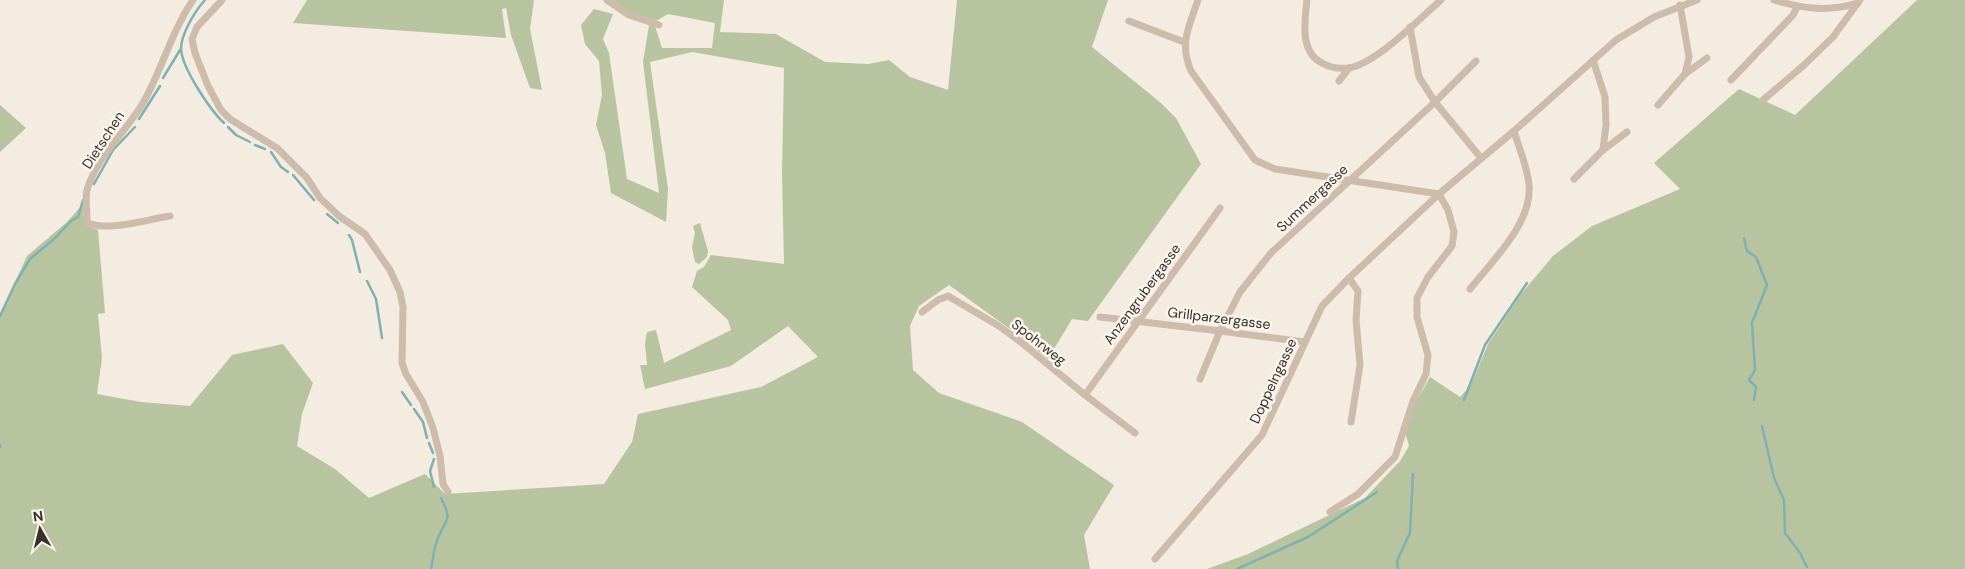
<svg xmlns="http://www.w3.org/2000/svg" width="1965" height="569" font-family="'DM Sans',sans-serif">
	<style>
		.green { fill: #b8c4a0 }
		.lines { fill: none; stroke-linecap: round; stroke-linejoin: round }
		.stream { stroke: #7fb0b2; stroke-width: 2.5 }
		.minor { stroke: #cdbbac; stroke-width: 7 }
		.labels { text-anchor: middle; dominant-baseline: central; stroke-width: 5; stroke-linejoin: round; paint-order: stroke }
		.street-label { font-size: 14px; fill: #3b302b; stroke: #fbf5ee }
	</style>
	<rect width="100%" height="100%" fill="#f4ebe1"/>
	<g class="green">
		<path d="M307 0H534L530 29 542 90 530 88 511 35 506 8 502 9 506 38 293 23Z"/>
		<path d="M613 0H724L720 32 776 34 825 62 868 64 889 60 910 77 948 90 957 0H1108L1092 47 1161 103 1176 118 1201 164 1088 321 1072 319 1048 359 1017 334 949 285 919 306 910 326 913 370 939 393 1022 422 1114 485 1084 535 1090 569H0V315L27 256 67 222 83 204C84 219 82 225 98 230L105 313 98 314 102 358 97 394 141 402 190 406 232 355 283 344 313 383 302 414 297 446 335 469 369 498 425 474 445 494 604 484 632 442 638 414 761 387 818 357 788 326 731 366 645 389 640 365H647L645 344 647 332 656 330 664 363 731 330 728 320 692 287 697 271 704 267 711 255 784 264 782 174 784 68 692 52 650 62 668 189 666 222 611 193 605 153 596 125 602 95 599 61 585 44 581 25 594 9 613 14 603 39 609 53 627 179 659 193 643 62 649 25 655 26 662 48H712L715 23 668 14 656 21 631 13Z"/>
		<path d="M1917 0H1965V569H1207L1248 554 1365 498 1400 461 1409 446 1405 432 1415 404 1430 377 1460 397 1471 385 1488 344 1521 294 1553 256 1592 226 1680 189 1654 163 1739 89 1795 115Z"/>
		<path d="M0 105 26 128 0 152Z"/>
		<path d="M700 223 708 251 707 257 699 264 695 262 692 247 695 233 693 226Z"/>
	</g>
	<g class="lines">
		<g class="stream">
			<path d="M205 0C195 11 181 34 181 49 182 68 210 110 224 123"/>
			<path d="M163 78 180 50"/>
			<path d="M139 119 160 86"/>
			<path d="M228 127 236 135 250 142"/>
			<path d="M255 145 265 149"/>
			<path d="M271 152 281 167 288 172"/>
			<path d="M293 175 314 200"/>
			<path d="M94 184 113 150 135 127"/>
			<path d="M327 214 338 223"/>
			<path d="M349 235 352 240 360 272"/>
			<path d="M1744 238 1747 251 1756 257 1767 285 1752 323 1755 370 1749 380 1756 387 1754 400"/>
			<path d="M367 281 376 299 382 338"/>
			<path d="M0 316 15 284 30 259 54 239 71 221 78 217 83 200"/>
			<path d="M402 392 411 405"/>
			<path d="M1464 400 1485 345 1527 283"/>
			<path d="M414 409 423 422 427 438"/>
			<path d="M1762 426 1774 478 1784 500 1785 533 1800 553 1807 567"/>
			<path d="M429 443 433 453"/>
			<path d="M0 445V447"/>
			<path d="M434 459 430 471 434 487"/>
			<path d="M431 569C433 559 434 547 438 538 446 518 453 521 441 498"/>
			<path d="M1237 569 1308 537 1377 492"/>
			<path d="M1398 569 1397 561 1410 533 1413 474"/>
		</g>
		<g class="minor">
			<path d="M222 0 197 27 192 39 195 53 208 86 221 110 230 119 277 148 307 178 320 198 339 216 365 234 390 270 400 292 403 307 402 363 406 374 423 402 433 428 440 456 443 484 448 492"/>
			<path d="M607 0 629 15 659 25"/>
			<path d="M1198 0C1189 27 1179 43 1191 71L1255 160 1275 169 1439 194 1448 210 1454 232 1452 246 1428 277 1417 298V317L1428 355 1426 374 1413 401 1395 457 1358 494 1330 512"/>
			<path d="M1307 0C1305 20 1299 52 1322 63 1329 67 1339 69 1348 68 1375 65 1420 18 1441 0"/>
			<path d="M1774 0C1803 9 1829 12 1858 3"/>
			<path d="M1129 21 1184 42"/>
			<path d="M1410 27 1419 77 1435 102 1481 158"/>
			<path d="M1685 74 1707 58"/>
			<path d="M1731 80 1793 15 1797 7"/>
			<path d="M1339 81 1349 68"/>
			<path d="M1763 100 1803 66 1833 37 1860 0"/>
			<path d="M1658 105 1685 74 1689 57 1680 5"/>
			<path d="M1603 150 1627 132"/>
			<path d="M1574 179 1603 150 1604 141 1606 125 1605 97 1593 60"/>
			<path d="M170 216C149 219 108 232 88 223L87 220C87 211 85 199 87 190 97 156 126 132 143 103 162 70 171 32 193 0"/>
			<path d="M1349 278 1358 291 1356 320 1360 365 1351 422"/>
			<path d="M1470 289C1492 261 1533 223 1529 184 1527 166 1519 148 1514 131"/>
			<path d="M922 312 938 300 948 296 999 326 1022 343 1085 395 1135 433"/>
			<path d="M1100 317 1220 331 1305 342"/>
			<path d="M1200 379 1220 331 1240 292 1271 253 1435 102 1476 61"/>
			<path d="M1085 395 1220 208"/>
			<path d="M1155 559 1262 435 1322 306 1349 278 1439 194 1514 131 1616 40 1654 17 1697 0"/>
		</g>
	</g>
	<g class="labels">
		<g class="street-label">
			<text transform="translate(103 140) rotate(-57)">Dietschen</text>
			<text transform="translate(1312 198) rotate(-43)">Summergasse</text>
			<text transform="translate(1142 294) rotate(-54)">Anzengrubergasse</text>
			<text transform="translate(1219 318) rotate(7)">Grillparzergasse</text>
			<text transform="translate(1039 342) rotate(38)">Spohrweg</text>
			<text transform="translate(1273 381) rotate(-65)">Doppelngasse</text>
		</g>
	</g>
	<g transform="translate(40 529) rotate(352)" stroke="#fbf5ee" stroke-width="4" paint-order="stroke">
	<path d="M0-4L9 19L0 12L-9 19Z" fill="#3b302b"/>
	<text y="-8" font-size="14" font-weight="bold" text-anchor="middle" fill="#3b302b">N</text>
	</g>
</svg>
